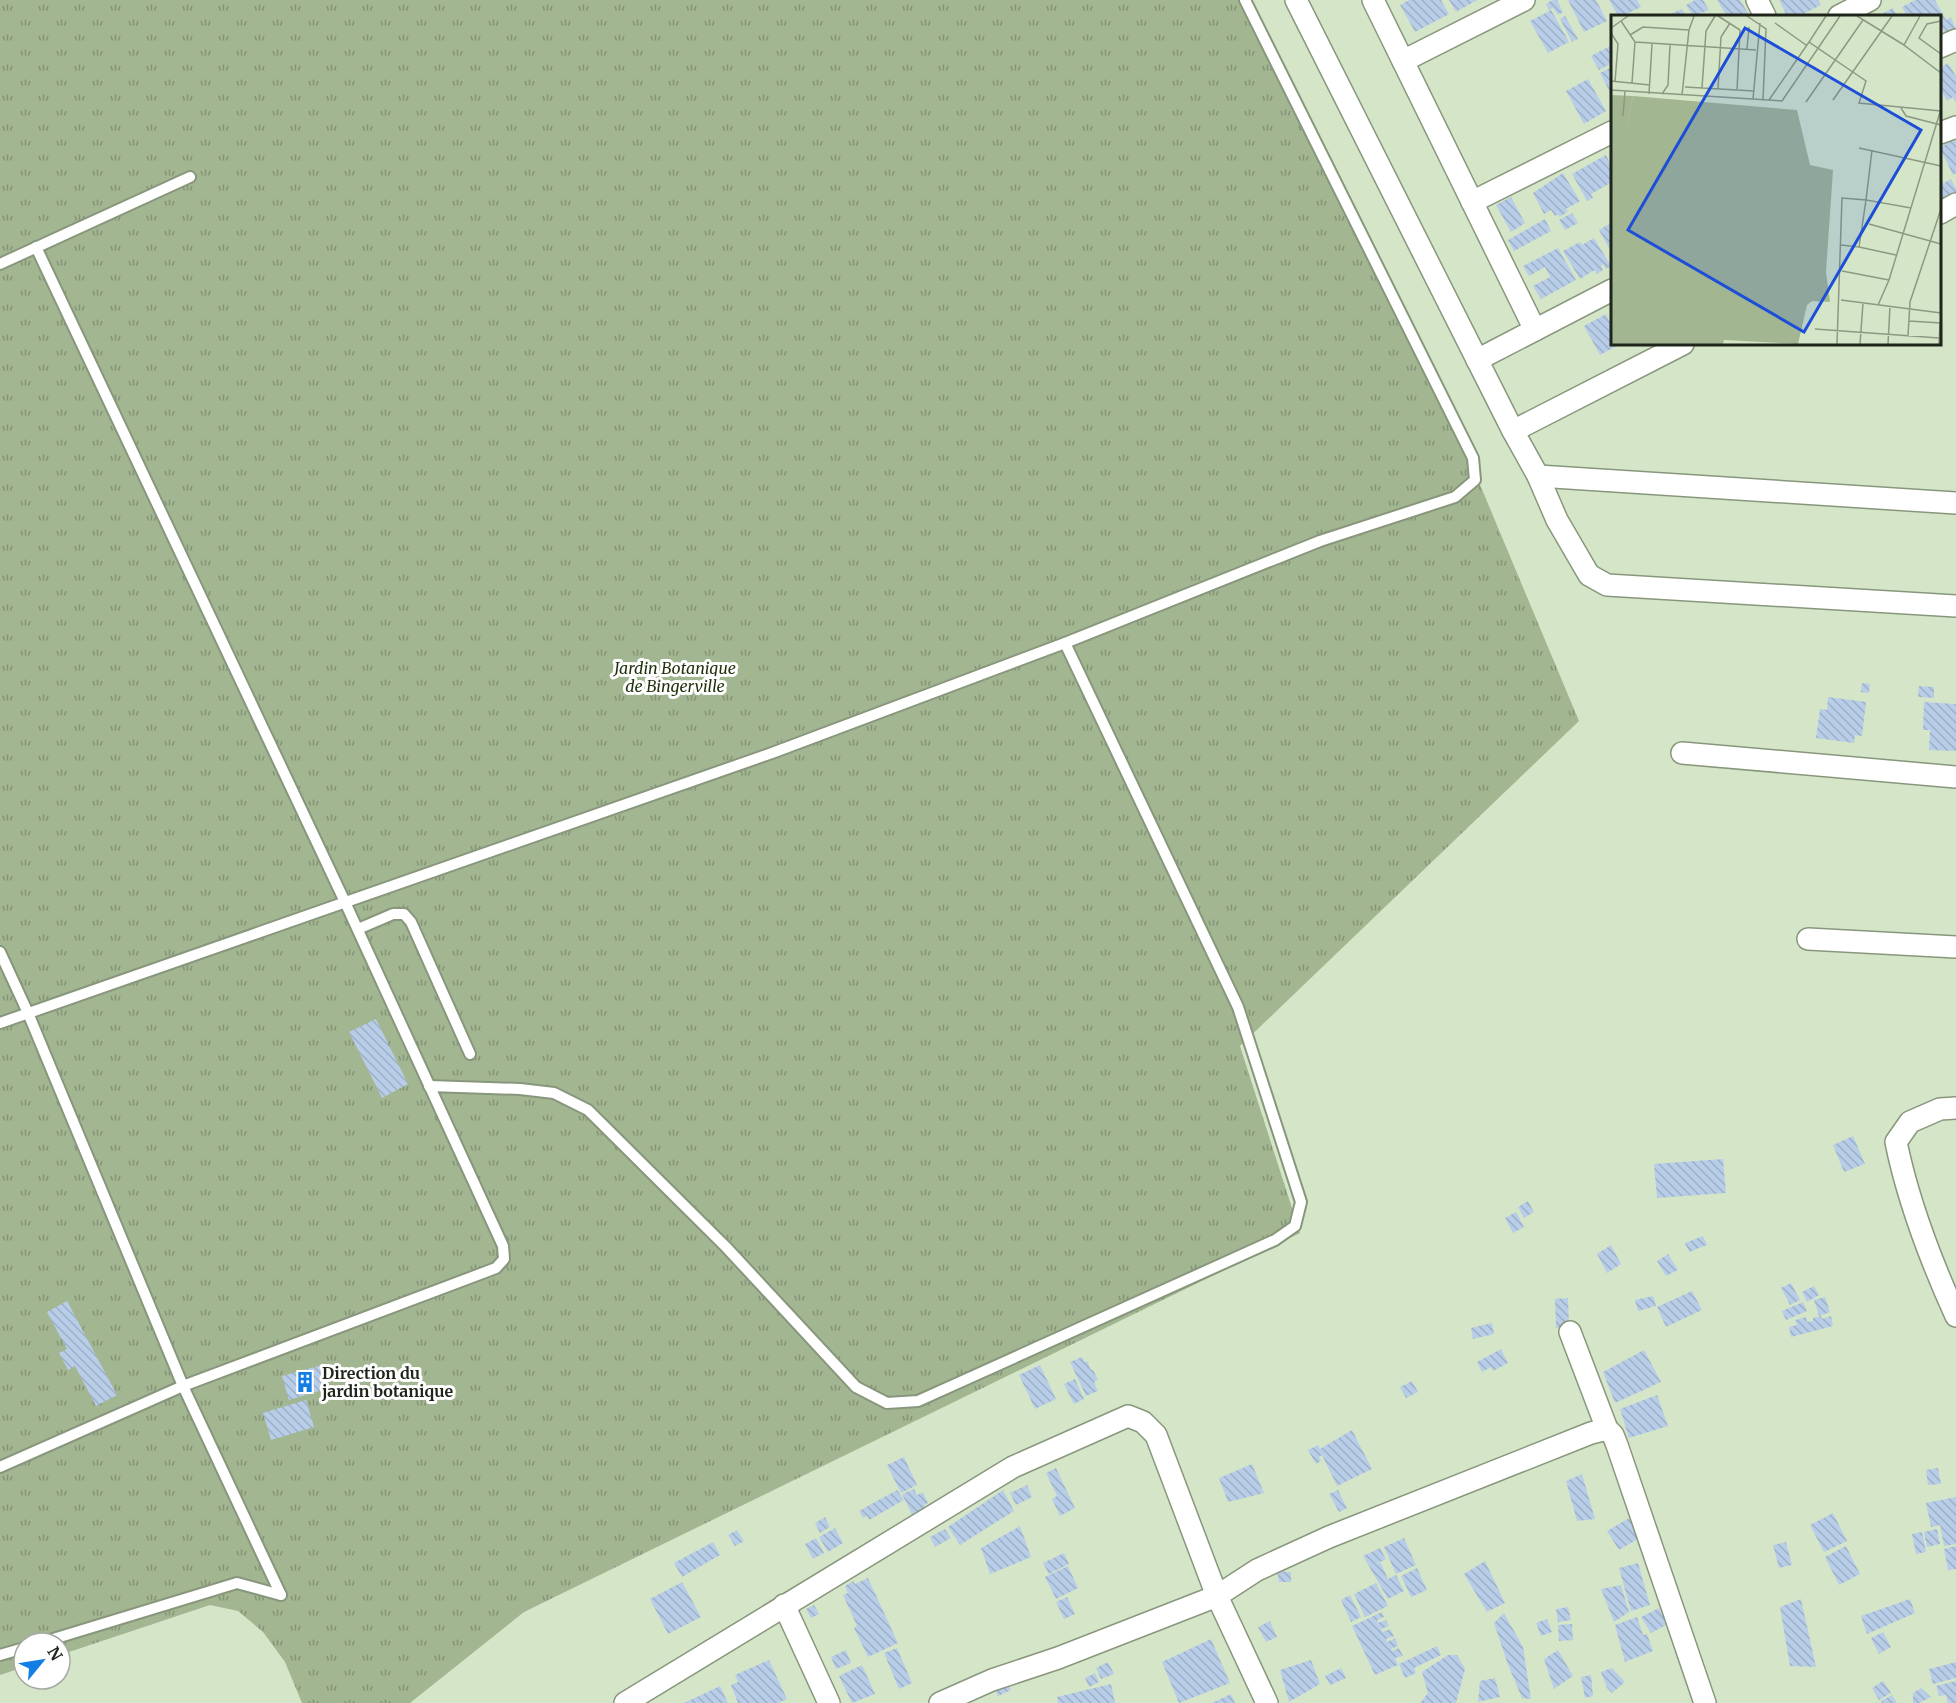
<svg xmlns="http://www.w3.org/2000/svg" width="1956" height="1703" font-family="Merriweather,serif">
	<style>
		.park { fill: url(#park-tufts) }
		.building { fill: url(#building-back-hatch) }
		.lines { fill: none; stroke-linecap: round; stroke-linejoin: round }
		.lane-casing { stroke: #88977c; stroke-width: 14 }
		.street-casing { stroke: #88977c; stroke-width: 24 }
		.lane { stroke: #fff; stroke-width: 10 }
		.street { stroke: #fff; stroke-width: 21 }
		.labels { text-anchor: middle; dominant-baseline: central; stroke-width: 6; stroke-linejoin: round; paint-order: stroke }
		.park-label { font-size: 16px; font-style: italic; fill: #1f300b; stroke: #fff }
		.poi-label { font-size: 16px; font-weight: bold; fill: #1f251a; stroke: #fff; text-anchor: start }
		.inset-road { fill: none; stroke: #8c9982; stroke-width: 1.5 }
		.view { fill: #1d4ed8; fill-opacity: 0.15; stroke: #1d4ed8; stroke-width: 3 }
		.inset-edge { fill: none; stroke: #1f251a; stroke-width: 3 }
	</style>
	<defs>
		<pattern id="park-tufts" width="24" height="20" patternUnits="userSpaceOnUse" patternTransform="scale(1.5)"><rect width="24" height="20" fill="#a3b692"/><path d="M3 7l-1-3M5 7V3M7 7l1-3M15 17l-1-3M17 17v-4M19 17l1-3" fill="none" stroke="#849476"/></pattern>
		<pattern id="building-back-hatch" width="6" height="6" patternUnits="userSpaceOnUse" patternTransform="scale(1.5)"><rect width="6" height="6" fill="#b8cde8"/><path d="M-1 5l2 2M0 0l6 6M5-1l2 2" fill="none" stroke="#9eb0c6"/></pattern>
	</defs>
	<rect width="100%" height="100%" fill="#d5e6c8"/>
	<path class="park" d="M0 0H1238L1481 487 1579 721 1240 1046 1300 1233 524 1612 410 1703H302L285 1662 263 1632 238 1611 210 1605 60 1655V1643H24V1667L0 1675Z"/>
	<g class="building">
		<path d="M1409 0H1441L1449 14 1415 32 1400 5Z"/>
		<path d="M1449 0H1477L1456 12Z"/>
		<path d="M1552 0H1557L1563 12 1558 15 1553 8 1549 10 1546 4Z"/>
		<path d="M1568 0H1596L1607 21 1584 32Z"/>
		<path d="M1609 0H1637L1641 7 1622 16H1618Z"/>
		<path d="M1695 0H1703L1709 10 1693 16 1686 5Z"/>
		<path d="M1717 0H1740L1748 13 1742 16H1727Z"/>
		<path d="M1779 0H1818L1821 5 1799 16H1787Z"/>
		<path d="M1915 0H1935L1946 20 1951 17 1956 30 1946 35 1940 23V16H1907L1902 7Z"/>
		<path d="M1893 8 1897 16H1878Z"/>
		<path d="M1682 9 1686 16H1666Z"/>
		<path d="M1551 10 1569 42 1548 53 1530 21Z"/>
		<path d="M1565 16 1578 39 1572 42 1560 19Z"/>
		<path d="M1612 45V63L1599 70 1591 56Z"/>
		<path d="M1948 63 1956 76V102L1953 97 1947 101 1940 88V68Z"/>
		<path d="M1612 67V96L1600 73Z"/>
		<path d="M1588 79 1606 111 1584 124 1566 91Z"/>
		<path d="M1956 138V173L1953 175 1940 148 1946 144 1944 141Z"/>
		<path d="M1606 155 1612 168V182L1591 194 1593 198 1587 201 1572 174Z"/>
		<path d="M1563 173 1580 201 1566 209 1568 212 1559 217 1558 214 1555 216 1551 210 1544 214 1533 193Z"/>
		<path d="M1951 179 1956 189V194L1940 203V185Z"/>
		<path d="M1511 197 1525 223 1511 232 1496 205Z"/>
		<path d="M1572 213 1578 223 1565 230 1559 220Z"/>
		<path d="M1545 219 1551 231 1514 251 1508 240Z"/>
		<path d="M1612 222V254L1599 230Z"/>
		<path d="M1594 238 1611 266 1606 269 1603 264 1601 266 1603 270 1597 274 1595 270 1580 279 1563 251 1580 242 1582 245Z"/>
		<path d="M1558 248 1576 280 1541 299 1533 286 1550 277 1545 267 1529 276 1523 266Z"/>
		<path d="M1606 314 1612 326V344H1620L1600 355 1584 326Z"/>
		<path d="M1862 683 1870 684 1869 693 1861 692Z"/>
		<path d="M1919 686 1934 687V698L1918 697Z"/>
		<path d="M1828 697 1866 702 1862 736 1855 735 1854 743 1816 738 1820 709 1827 710Z"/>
		<path d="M1924 702 1956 704V751L1929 750 1930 730H1923Z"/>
		<path d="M376 1019 408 1084 382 1098 349 1032Z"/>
		<path d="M1853 1136 1865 1164 1844 1172 1833 1145Z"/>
		<path d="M1723 1159 1726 1193 1657 1198 1654 1164Z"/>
		<path d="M1528 1201 1534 1212 1524 1218 1518 1207Z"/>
		<path d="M1516 1212 1524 1227 1513 1233 1505 1218Z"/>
		<path d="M1703 1236 1707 1245 1689 1252 1685 1243Z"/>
		<path d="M1611 1245 1621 1264 1607 1273 1597 1254Z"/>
		<path d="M1668 1254 1678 1270 1666 1276 1657 1261Z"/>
		<path d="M1791 1283 1800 1300 1790 1305 1781 1288Z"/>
		<path d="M1814 1286 1819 1295 1807 1302 1802 1292Z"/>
		<path d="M1692 1291 1702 1310 1666 1327 1657 1307Z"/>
		<path d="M1653 1296 1656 1306 1638 1311 1635 1300Z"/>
		<path d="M1825 1297 1830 1312 1819 1316 1814 1300Z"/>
		<path d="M1568 1298 1569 1327 1556 1328 1555 1299Z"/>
		<path d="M67 1301 117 1395 96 1406 75 1366 68 1370 59 1353 67 1349 47 1312Z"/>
		<path d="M1803 1302 1807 1311 1786 1320 1782 1311Z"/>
		<path d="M1821 1316 1822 1319 1831 1316 1833 1326 1791 1337 1789 1327 1797 1325 1795 1320 1806 1317 1807 1322 1813 1321V1318Z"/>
		<path d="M1492 1323 1494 1334 1473 1339 1471 1328Z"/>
		<path d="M1501 1349 1508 1363 1493 1371 1491 1367 1482 1372 1477 1362Z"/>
		<path d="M1644 1350 1661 1382 1615 1403 1603 1372Z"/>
		<path d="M1082 1357 1085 1362 1087 1361 1091 1370H1093L1098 1380 1094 1382 1098 1391 1086 1396 1070 1362Z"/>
		<path d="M322 1365 329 1388 289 1400 282 1376Z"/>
		<path d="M1040 1365 1056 1399 1035 1409 1019 1375Z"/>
		<path d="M1075 1379 1084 1399 1074 1404 1064 1384Z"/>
		<path d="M1412 1381 1418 1392 1406 1398 1400 1387Z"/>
		<path d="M1657 1395 1668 1426 1629 1438 1620 1409Z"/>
		<path d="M306 1400 314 1427 271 1440 263 1413Z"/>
		<path d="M1352 1430 1372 1469 1337 1486 1322 1455 1319 1457 1321 1461 1316 1464 1308 1450 1318 1445 1320 1449Z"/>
		<path d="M904 1457 917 1485 901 1493 887 1465Z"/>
		<path d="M1252 1464 1264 1493 1228 1502 1219 1478Z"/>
		<path d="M1056 1468 1075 1508 1060 1516 1052 1499 1057 1496 1046 1473Z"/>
		<path d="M1938 1468 1941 1484 1928 1485 1926 1470Z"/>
		<path d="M1582 1474 1595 1519 1577 1521 1566 1481Z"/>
		<path d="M1027 1485 1032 1497 1016 1505 1010 1493Z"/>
		<path d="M914 1489 917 1495 923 1492 928 1503 924 1505 928 1514 915 1521 902 1494Z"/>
		<path d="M897 1490 904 1500 869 1520 867 1516 863 1518 859 1511Z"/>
		<path d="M1003 1490 1014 1511 960 1545 948 1527Z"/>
		<path d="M1338 1490 1347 1508 1339 1512 1329 1494Z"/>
		<path d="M1956 1497V1544L1944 1546 1940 1525 1931 1527 1926 1503Z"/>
		<path d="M1833 1513 1847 1541 1824 1552 1810 1525Z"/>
		<path d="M825 1517 830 1527 820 1533 815 1523Z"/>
		<path d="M1629 1518 1641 1537 1619 1550 1607 1531Z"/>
		<path d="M1020 1526 1031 1557 990 1574 981 1548Z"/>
		<path d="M835 1528 843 1543 828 1552 819 1537Z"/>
		<path d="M945 1529 951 1538 935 1547 930 1537Z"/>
		<path d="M1937 1529 1940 1544 1927 1547 1924 1532Z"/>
		<path d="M737 1530 744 1541 735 1546 728 1535Z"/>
		<path d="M1922 1532 1926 1552 1916 1554 1912 1534Z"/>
		<path d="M816 1538 824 1553 813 1559 805 1544Z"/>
		<path d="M1404 1538 1416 1565 1396 1574 1384 1547Z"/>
		<path d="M713 1542 720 1555 682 1577 674 1563Z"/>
		<path d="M1786 1542 1792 1565 1779 1568 1773 1545Z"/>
		<path d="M1846 1546 1860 1574 1839 1585 1825 1557Z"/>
		<path d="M1956 1546V1569L1948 1570 1944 1549Z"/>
		<path d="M1380 1548 1386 1559 1376 1564 1381 1563 1388 1579 1396 1575 1404 1591 1388 1599 1363 1556Z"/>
		<path d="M1064 1553 1069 1564 1049 1574 1043 1563Z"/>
		<path d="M1485 1561 1505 1603 1487 1612 1464 1574Z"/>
		<path d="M1638 1563 1650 1605 1631 1611 1619 1568Z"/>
		<path d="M1068 1566 1078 1588 1056 1599 1045 1577Z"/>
		<path d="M1417 1568 1427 1590 1411 1597 1401 1576Z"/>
		<path d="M1277 1571 1291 1572V1582H1279Z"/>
		<path d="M868 1578 898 1643 868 1657 854 1628 857 1626 843 1595 848 1593 845 1586 853 1581 855 1584Z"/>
		<path d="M682 1582 701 1617 668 1634 650 1599Z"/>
		<path d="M1376 1583 1388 1606 1365 1617 1354 1594Z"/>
		<path d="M1621 1585 1629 1612 1614 1622 1601 1589Z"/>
		<path d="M1350 1595 1361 1617 1351 1622 1341 1600Z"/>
		<path d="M1067 1597 1075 1614 1064 1619 1056 1602Z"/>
		<path d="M1801 1599 1816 1667 1790 1666 1780 1607Z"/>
		<path d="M1910 1599 1915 1613 1867 1634 1861 1616Z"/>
		<path d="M814 1605 819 1614 811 1618 806 1609Z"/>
		<path d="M1568 1607 1571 1620 1558 1622 1556 1609Z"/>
		<path d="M1659 1608 1668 1624 1651 1633 1641 1617Z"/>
		<path d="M1382 1612 1384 1617 1377 1620 1378 1623 1386 1620 1389 1626 1381 1629 1383 1632 1390 1629 1394 1636 1386 1639 1387 1642 1395 1638 1398 1646 1391 1649 1392 1651 1399 1648 1403 1656 1395 1658 1398 1665 1375 1675 1352 1626Z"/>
		<path d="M1504 1613 1523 1647 1531 1699 1522 1698 1508 1665 1494 1623Z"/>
		<path d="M1637 1617 1643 1635 1647 1634 1653 1651 1625 1662 1615 1625Z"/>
		<path d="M1547 1619 1552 1632 1541 1636 1536 1623Z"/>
		<path d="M1270 1621 1277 1637 1266 1642 1258 1627Z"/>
		<path d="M1572 1624 1573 1640 1559 1641 1558 1625Z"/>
		<path d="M1883 1632 1891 1647 1879 1654 1871 1638Z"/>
		<path d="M1211 1639 1230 1683 1179 1703 1162 1662Z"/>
		<path d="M1437 1646 1441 1655 1414 1668 1416 1673 1405 1678 1399 1664Z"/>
		<path d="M897 1648 912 1683 899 1689 884 1653Z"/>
		<path d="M846 1650 851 1663 836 1669 831 1657Z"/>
		<path d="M1558 1650 1573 1676 1554 1689 1544 1659Z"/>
		<path d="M1448 1655H1457L1465 1669 1456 1703H1420L1428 1693 1422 1672Z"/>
		<path d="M769 1660 787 1699 778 1703H738L731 1685 738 1682 735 1675Z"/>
		<path d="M1311 1660 1320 1684 1289 1702 1280 1670Z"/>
		<path d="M1108 1662 1114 1674 1101 1679 1096 1668Z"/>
		<path d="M1956 1662V1678L1933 1684 1929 1669Z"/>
		<path d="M862 1665 875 1694 852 1703 839 1676Z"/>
		<path d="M1341 1668 1346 1678 1330 1685 1325 1676Z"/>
		<path d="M1612 1668 1625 1682 1612 1693 1607 1688 1601 1672Z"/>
		<path d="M1095 1673 1099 1682 1089 1687 1085 1678Z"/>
		<path d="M1591 1675 1593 1696 1585 1698 1581 1677Z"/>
		<path d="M1495 1678 1500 1697 1478 1702 1480 1681Z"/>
		<path d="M1006 1680 1011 1690 998 1696 993 1686Z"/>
		<path d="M1883 1681 1891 1693 1879 1700 1872 1688Z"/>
		<path d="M1956 1681V1703H1948L1946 1695 1939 1696 1936 1686Z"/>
		<path d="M1111 1684 1115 1703H1058L1057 1697Z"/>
		<path d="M720 1686 728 1703H684Z"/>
		<path d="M1921 1688 1931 1697 1919 1703H1913V1693Z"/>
		<path d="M1231 1694 1235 1703H1212Z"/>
		<path d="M1892 1695 1897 1703H1882L1881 1701Z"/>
	</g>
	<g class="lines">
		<defs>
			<g id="lane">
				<path d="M0 264 190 177"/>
				<path d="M358 929 393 914H404L411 922 470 1054"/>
				<path d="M0 952 28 1013 183 1386 281 1595"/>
				<path d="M0 1023 772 753 1065 643 1320 541 1455 497 1475 480 1473 458 1245 0"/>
				<path d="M429 1086 520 1089 554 1093 588 1110 726 1247 856 1387 887 1403 918 1401 1275 1240 1295 1226 1301 1202 1238 1007 1065 643"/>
				<path d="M0 1467 183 1386 496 1268 504 1259 503 1246 345 902 36 247"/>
				<path d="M40 1643 237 1583 281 1595"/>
				<path d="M0 1655 24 1648"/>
			</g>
			<g id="street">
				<path d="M1296 0 1513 431 1538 476 1557 520 1589 575 1607 585 1956 606"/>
				<path d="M1373 0 1535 330"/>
				<path d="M1757 0 1765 16"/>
				<path d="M1839 16 1870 0"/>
				<path d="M1940 47 1956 40"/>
				<path d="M1403 61 1524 0"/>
				<path d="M1940 133 1956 127"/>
				<path d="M1472 202 1612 132"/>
				<path d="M1940 213 1956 204"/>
				<path d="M1477 360 1612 290"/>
				<path d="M1513 431 1683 344"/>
				<path d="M1538 476 1956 503"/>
				<path d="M1682 753 1956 777"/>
				<path d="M1808 939 1956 947"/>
				<path d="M1956 1108 1940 1109 1910 1122 1896 1142C1908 1201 1931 1261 1956 1316"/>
				<path d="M1570 1332 1607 1429 1613 1435 1617 1445 1705 1703"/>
				<path d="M784 1605 829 1703"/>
				<path d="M625 1703 1013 1467 1128 1416 1143 1422 1156 1435 1217 1596 1058 1658 992 1680 940 1703"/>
				<path d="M1267 1703 1217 1596 1257 1570 1329 1537 1591 1433 1607 1429"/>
			</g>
		</defs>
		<use href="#lane" class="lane-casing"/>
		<use href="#street" class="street-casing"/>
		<use href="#lane" class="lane"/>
		<use href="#street" class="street"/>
	</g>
	<defs>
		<symbol id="building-bare" viewBox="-9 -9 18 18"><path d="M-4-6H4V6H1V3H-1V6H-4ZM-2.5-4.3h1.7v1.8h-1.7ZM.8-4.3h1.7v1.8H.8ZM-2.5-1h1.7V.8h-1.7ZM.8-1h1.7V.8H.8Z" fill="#127de5" stroke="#fff" stroke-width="2.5" paint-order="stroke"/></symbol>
	</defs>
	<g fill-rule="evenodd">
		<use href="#building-bare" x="290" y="1367" width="30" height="30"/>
	</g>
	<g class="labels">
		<g class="park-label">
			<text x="675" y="668">Jardin Botanique<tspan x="675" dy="18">de Bingerville</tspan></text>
		</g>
		<g class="poi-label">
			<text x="322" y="1373">Direction du<tspan x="322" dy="18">jardin botanique</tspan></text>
		</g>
	</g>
	<g transform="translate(1611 15)">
		<rect width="330" height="330" fill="#d5e6c8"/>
		<path d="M0 80 22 81 0 194Z" fill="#a3b692"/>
		<path d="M22 81 186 95 199 150 222 155 215 257 219 287 201 286 196 290 187 329 113 325 112 329H0V189Z" fill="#a3b692"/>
		<path d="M11 303 36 306 35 321H9Z" fill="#a3b692"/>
		<path class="inset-road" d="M107 1 129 15M136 1 155 14 152 85M215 1 198 27 255 66 248 88 330 96M246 1 293 30M309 1 293 30 330 58M10 6 24 27 21 68M330 6 316 9 308 23 330 39M164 8 195 30M0 13 17 1M0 18 7 29 4 67M19 20 32 12 78 15M24 27 145 35M136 34 138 12M0 66 39 70M74 72 143 76M91 73 95 16 104 1M107 74 110 22 119 8M0 75 171 86 229 1M126 75 129 15M38 79 41 29M51 79 57 70 59 30M71 80 78 15 83 1M142 84 149 8M158 85 198 27M222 85 281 1M195 87 252 5M290 93 295 101 330 110M12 101 14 76M248 133 330 151M261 135 255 185 300 193M258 209 330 229M248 232 285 240M231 256 278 265M230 285 330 298M267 290 278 265 330 94M298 306 330 308M204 314 328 323M297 321 299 287 330 194M226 329 231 183 255 185 248 232 230 230M249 329 252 288M277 329 279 291M328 329 329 308"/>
		<path class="view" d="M134 13 310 115 193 317 17 215Z"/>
		<rect width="330" height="330" class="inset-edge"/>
	</g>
	<g transform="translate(42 1661) rotate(60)"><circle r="28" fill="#ffffff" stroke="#a5a8a3" stroke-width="1.5"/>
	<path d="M0-4.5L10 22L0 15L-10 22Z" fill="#127de5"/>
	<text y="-9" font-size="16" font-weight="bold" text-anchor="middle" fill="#1f251a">N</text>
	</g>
</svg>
